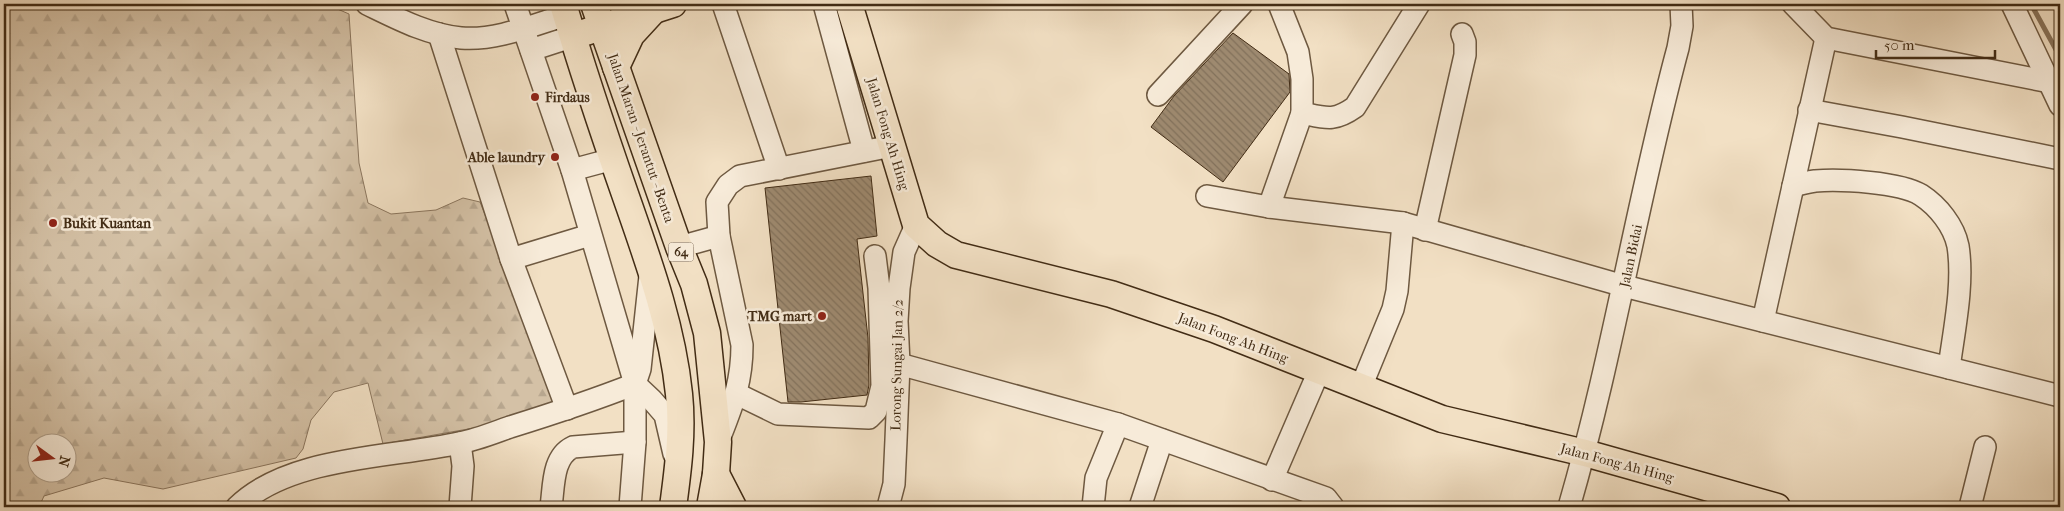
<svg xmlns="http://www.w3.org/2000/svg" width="2064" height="511" font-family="'IM FELL French Canon',serif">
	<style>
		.forest { fill: url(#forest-firs); stroke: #8b765e; fill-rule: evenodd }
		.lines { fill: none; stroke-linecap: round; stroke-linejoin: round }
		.stream { stroke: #88735a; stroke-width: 5 }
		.building { fill: url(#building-back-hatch); stroke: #422c15 }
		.minor-casing { stroke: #6e5941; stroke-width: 24 }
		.major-casing { stroke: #422c15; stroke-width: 29 }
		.minor { stroke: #f7ebd9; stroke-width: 21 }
		.major { stroke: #f2e0c4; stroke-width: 26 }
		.poi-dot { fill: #8f2418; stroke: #f7ebd9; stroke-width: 2 }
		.labels { text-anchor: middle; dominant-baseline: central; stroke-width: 5; stroke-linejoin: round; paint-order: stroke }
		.shield { fill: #f7ebd9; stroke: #786550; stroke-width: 1 }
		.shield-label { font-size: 12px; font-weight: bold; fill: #422c15 }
		.poi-label { font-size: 14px; font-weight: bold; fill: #422c15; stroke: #f7ebd9; text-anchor: start }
		.street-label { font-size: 14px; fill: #422c15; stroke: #f7ebd9 }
	</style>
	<defs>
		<pattern id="forest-firs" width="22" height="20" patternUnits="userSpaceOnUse" patternTransform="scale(1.25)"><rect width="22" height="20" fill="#d4c1a6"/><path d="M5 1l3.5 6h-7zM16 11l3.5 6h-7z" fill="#b7a68e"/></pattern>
		<pattern id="building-back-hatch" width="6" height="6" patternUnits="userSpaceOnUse" patternTransform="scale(1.25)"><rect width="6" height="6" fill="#9e8a70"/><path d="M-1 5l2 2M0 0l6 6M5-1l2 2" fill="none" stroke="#82715b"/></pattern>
	</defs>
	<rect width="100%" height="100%" fill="#f2e0c4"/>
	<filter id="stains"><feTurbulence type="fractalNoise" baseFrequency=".004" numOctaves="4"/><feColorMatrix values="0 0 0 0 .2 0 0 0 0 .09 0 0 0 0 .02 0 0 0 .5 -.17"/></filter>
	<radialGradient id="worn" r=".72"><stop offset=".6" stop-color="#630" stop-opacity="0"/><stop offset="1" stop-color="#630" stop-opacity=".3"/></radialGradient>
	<path class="forest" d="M4 4H326L349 14 359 163 368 203 391 214 436 210 463 198 480 202 554 388 553 400 550 411 542 416 383 444 368 383 334 392 311 420 303 449 296 458 163 489 104 478 44 496 39 507H4ZM38 444H68V474H38Z"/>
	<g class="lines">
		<path class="stream" d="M2031 4 2060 57"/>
	</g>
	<g class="building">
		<path d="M1233 33 1289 74 1290 92 1223 182 1151 127 1174 96Z"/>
		<path d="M871 176 877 236 857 239 868 338 869 385 867 395 801 402H788L765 188Z"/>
	</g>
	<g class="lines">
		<defs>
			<g id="minor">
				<path d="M367 4C396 18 428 35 461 38 496 41 533 25 566 15"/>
				<path d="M515 4 572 170 635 384 652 400 665 415 674 454"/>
				<path d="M723 4 779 169"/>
				<path d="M824 4 864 151"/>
				<path d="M1279 4 1298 52 1302 79V113"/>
				<path d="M1793 4 1826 38 2050 82"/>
				<path d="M2012 4 2060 105"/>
				<path d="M439 34 511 259 567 409"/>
				<path d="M531 50 574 36"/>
				<path d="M1158 95 1242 4"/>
				<path d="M1809 110 1902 127 2060 159"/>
				<path d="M572 170 613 159"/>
				<path d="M1793 186C1800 184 1808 182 1815 181 1840 179 1900 182 1921 195 1938 206 1954 226 1958 246 1964 284 1954 330 1949 368"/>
				<path d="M1207 196 1269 207 1403 223 1624 286 2060 396"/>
				<path d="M1269 207 1302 113C1326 118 1334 122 1355 107L1419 4"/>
				<path d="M1425 230 1465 55V42L1462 34"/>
				<path d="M679 247 719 236"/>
				<path d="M511 259 590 235"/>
				<path d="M1763 321 1826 38"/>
				<path d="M899 364 1118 424 1326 498 1333 507"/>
				<path d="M1361 387 1393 309 1397 291 1403 223"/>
				<path d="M737 394 778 414 869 418 876 411 882 386 879 288 875 256"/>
				<path d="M718 442C732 406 742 384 742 345L719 236 717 202 728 185 740 176 892 146"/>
				<path d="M1272 480 1319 371"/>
				<path d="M237 507C289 456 391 458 459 443 476 440 493 433 510 427 552 414 594 400 635 384"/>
				<path d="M460 507 463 466 460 443"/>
				<path d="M551 507C554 486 552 457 573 447L635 442"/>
				<path d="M630 507 635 442V384L640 369 650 276"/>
				<path d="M888 507 894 484 896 440 899 364 897 321 899 288 904 252 916 225"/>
				<path d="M1093 507 1096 478 1118 424"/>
				<path d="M1140 507 1162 440"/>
				<path d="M1569 507C1613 356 1637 200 1678 48L1682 26 1681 4"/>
				<path d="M1970 507 1985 447"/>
			</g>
			<g id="major">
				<path d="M563 4C582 68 603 131 625 194 648 260 672 325 679 394 683 432 678 470 673 507"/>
				<path d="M594 4 679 247 694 284 707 333 718 442 716 474 710 507"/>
				<path d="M849 4 916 225 937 244 956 255 1111 294 1214 329 1442 419 1585 453 1777 507"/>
				<path d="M586 32 673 4"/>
				<path d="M616 67 631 35 654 10"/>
				<path d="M716 474 733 507"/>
			</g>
		</defs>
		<use href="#minor" class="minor-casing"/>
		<use href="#major" class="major-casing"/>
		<use href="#minor" class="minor"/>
		<use href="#major" class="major"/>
	</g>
	<g class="poi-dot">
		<circle cx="535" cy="97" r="5"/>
		<circle cx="555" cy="157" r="5"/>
		<circle cx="53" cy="223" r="5"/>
		<circle cx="822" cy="316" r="5"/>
	</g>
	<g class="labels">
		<rect class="shield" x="668.5" y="242.5" width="25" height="19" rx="4"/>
		<g class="shield-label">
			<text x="681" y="252">64</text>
		</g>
		<g class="poi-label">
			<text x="545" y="97">Firdaus</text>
			<text x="545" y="157" text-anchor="end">Able laundry</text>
			<text x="63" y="223">Bukit Kuantan</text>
			<text x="812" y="316" text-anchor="end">TMG mart</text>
		</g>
		<g class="street-label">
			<text transform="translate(888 134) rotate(73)">Jalan Fong Ah Hing</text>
			<text transform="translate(641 138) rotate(71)">Jalan Maran - Jerantut - Benta</text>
			<text transform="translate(1631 256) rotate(-78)">Jalan Bidai</text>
			<text transform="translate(1233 338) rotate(21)">Jalan Fong Ah Hing</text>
			<text transform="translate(897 365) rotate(-89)">Lorong Sungai Jan 2/2</text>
			<text transform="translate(1617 463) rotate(15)">Jalan Fong Ah Hing</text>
		</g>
	</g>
	<rect width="2064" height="511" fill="none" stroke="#f2e0c4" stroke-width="20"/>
	<rect x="5" y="5" width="2054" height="501" fill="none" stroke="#422c15" stroke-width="2.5"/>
	<rect x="10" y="10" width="2044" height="491" fill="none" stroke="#422c15"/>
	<g transform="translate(52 458) rotate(105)"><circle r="24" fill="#f7ebd9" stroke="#af9f8b"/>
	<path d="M0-4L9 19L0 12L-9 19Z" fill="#8f2418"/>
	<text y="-8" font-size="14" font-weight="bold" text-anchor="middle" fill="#422c15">N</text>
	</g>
	<path d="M1876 50v8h119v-8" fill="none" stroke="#422c15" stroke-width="2.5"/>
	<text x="1884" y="50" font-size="15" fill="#422c15" stroke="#f7ebd9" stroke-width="4" paint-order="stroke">50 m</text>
	<rect width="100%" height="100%" filter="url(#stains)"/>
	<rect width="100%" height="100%" fill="url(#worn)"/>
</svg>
